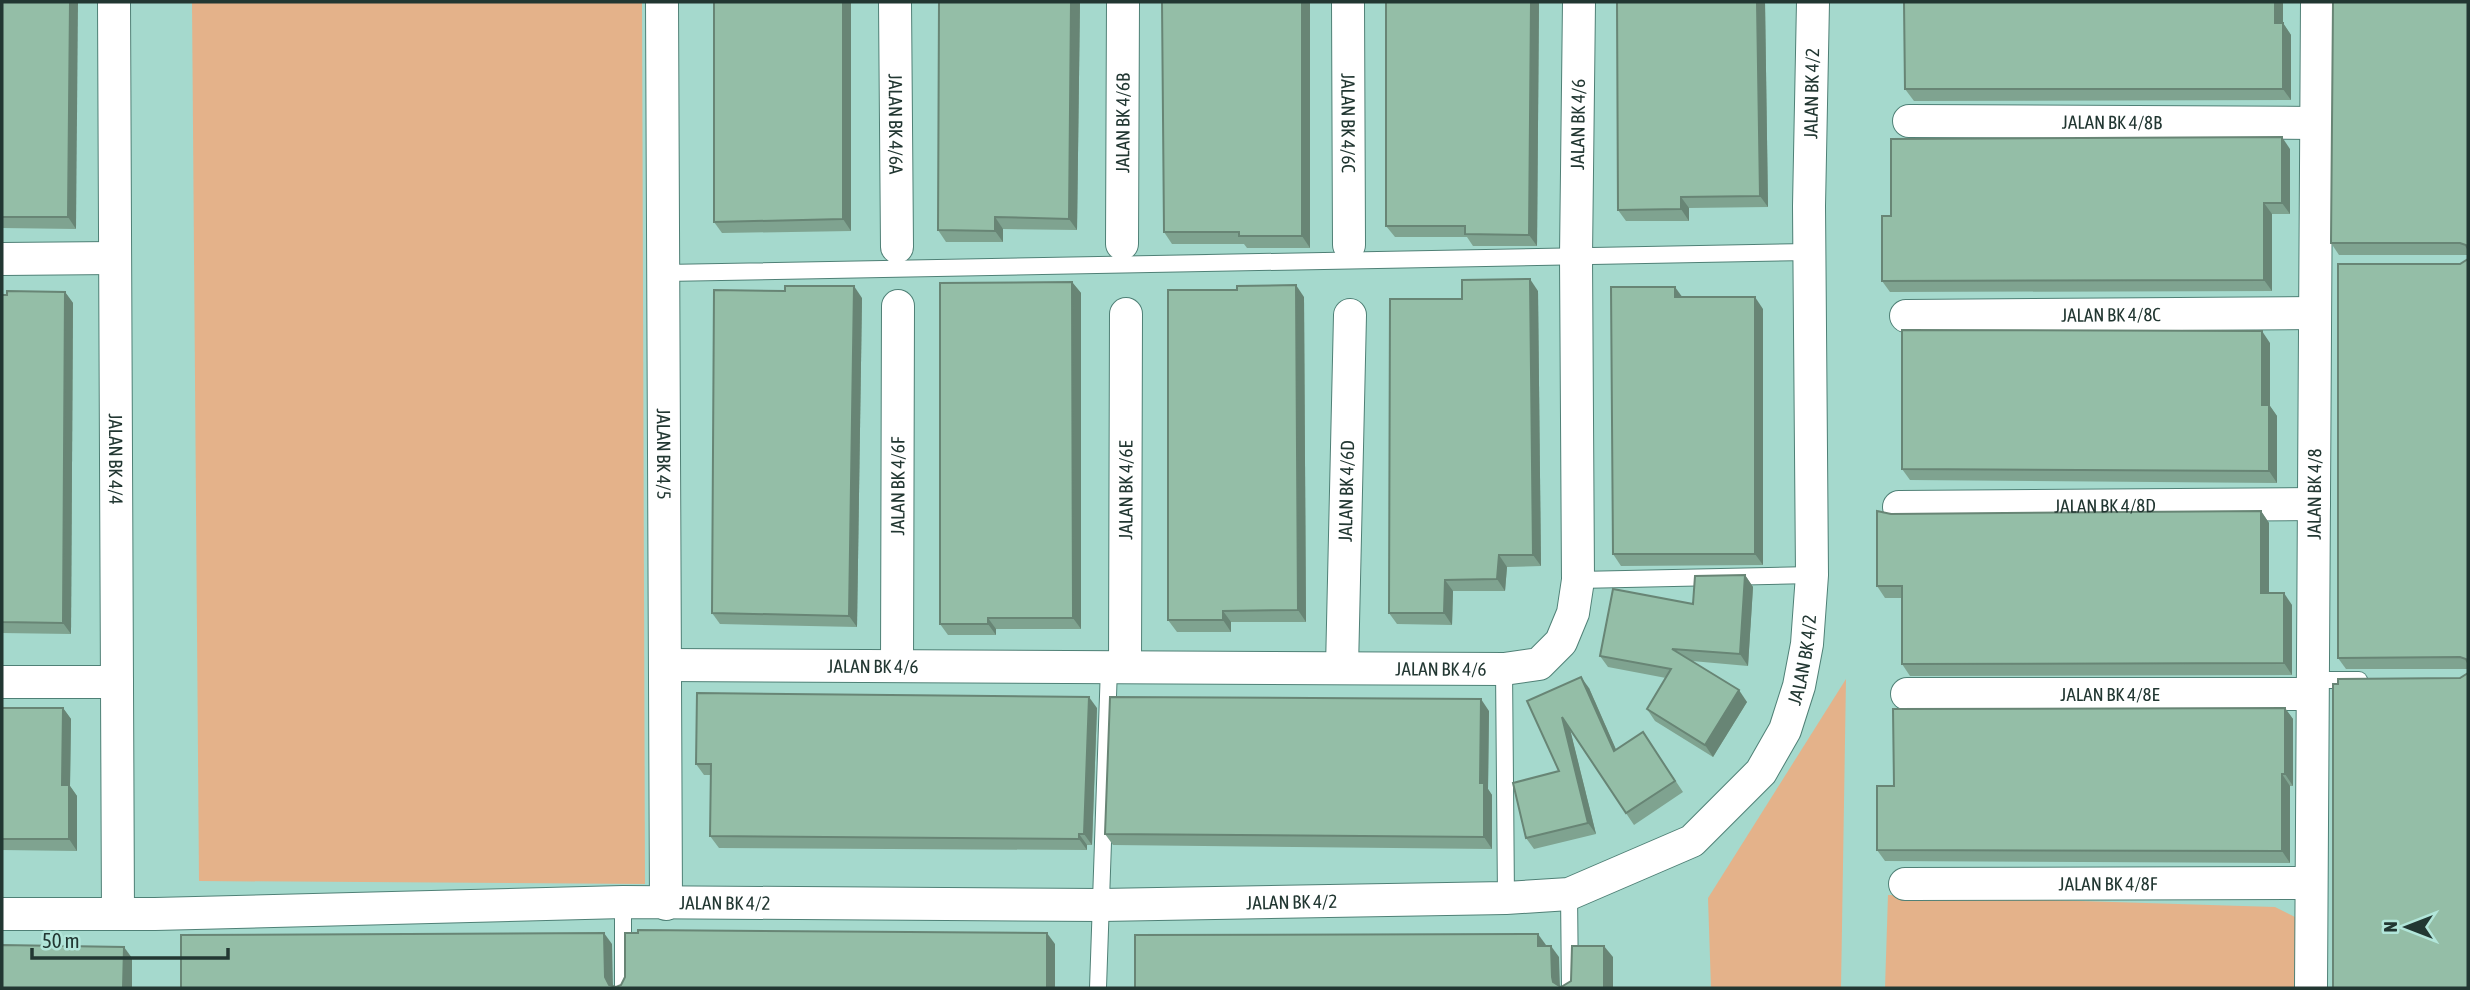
<svg xmlns="http://www.w3.org/2000/svg" width="2470" height="990" font-family="'Asap Condensed',sans-serif">
	<style>
		.green { fill: #e4b28a }
		.lines { fill: none; stroke-linecap: round; stroke-linejoin: round }
		.lane-casing { stroke: #4f8076; stroke-width: 18 }
		.street-casing { stroke: #4f8076; stroke-width: 34 }
		.lane { stroke: #fff; stroke-width: 16 }
		.street { stroke: #fff; stroke-width: 32 }
		.wall { fill: #7fa390 }
		.shaded-wall { fill: #688575 }
		.building { fill: #94bea7; stroke: #688575; stroke-width: 2 }
		.labels { text-anchor: middle; dominant-baseline: central; stroke-width: 5; stroke-linejoin: round; paint-order: stroke }
		.street-label { font-size: 19px; fill: #223732; stroke: #b2e6da }
	</style>
	<rect width="100%" height="100%" fill="#a5d9cd"/>
	<g class="green">
		<path d="M192 2H642L645 884 199 881Z"/>
		<path d="M1846 679 1841 988H1711L1708 898Z"/>
		<path d="M1888 895 2275 907 2297 918 2302 988H1885Z"/>
	</g>
	<g class="lines">
		<defs>
			<g id="lane">
				<path d="M664 273 1809 252"/>
				<path d="M1578 580 1812 575"/>
				<path d="M1504 669 1506 898"/>
				<path d="M2312 680H2359"/>
				<path d="M1569 894 1570 988"/>
				<path d="M623 902V988"/>
				<path d="M1098 988 1109 667"/>
			</g>
			<g id="street">
				<path id="s1" d="M114 2 118 914"/>
				<path id="s2" d="M662 2 666 904"/>
				<path id="s3" d="M895 2 897 247"/>
				<path id="s4" d="M1348 2 1349 245"/>
				<path id="s5" d="M1909 121 2316 123"/>
				<path id="s6" d="M1122 244 1123 2"/>
				<path d="M2 259 114 258"/>
				<path id="s7" d="M1906 316 2315 313"/>
				<path id="s8" d="M1899 507 2314 504"/>
				<path id="s9" d="M667 665 1504 669 1539 664 1561 642 1573 613 1578 580 1576 257 1579 2"/>
				<path id="s10" d="M897 666 898 306"/>
				<path id="s11" d="M1125 667 1126 314"/>
				<path id="s12" d="M1342 668 1350 315"/>
				<path d="M2 682H117"/>
				<path id="s13" d="M1907 694H2312"/>
				<path id="s14" d="M1905 884 2311 883"/>
				<path id="s15" d="M2 914H155L623 902 1101 905 1506 898 1569 894 1692 841 1761 772 1785 730 1799 686 1807 644 1812 575 1809 206 1813 2"/>
				<path id="s16" d="M2311 988 2317 2"/>
			</g>
		</defs>
		<use href="#lane" class="lane-casing"/>
		<use href="#street" class="street-casing"/>
		<use href="#lane" class="lane"/>
		<use href="#street" class="street"/>
	</g>
	<g class="wall">
		<path d="M2 2 76 229 2 228Z"/>
		<path d="M851 2V231L722 233 714 222Z"/>
		<path d="M939 2H1080L1077 230 1003 229V242H946L938 230Z"/>
		<path d="M1310 2V248H1247L1244 244H1172L1164 232Z"/>
		<path d="M1386 2H1539L1537 246H1473L1467 237H1395L1386 226Z"/>
		<path d="M1617 2H1765L1768 207 1689 208V221H1626L1618 210Z"/>
		<path d="M2468 2V255H2339L2331 243Z"/>
		<path d="M2283 23 2291 35V100L1914 101 1905 89Z"/>
		<path d="M2290 149V214H2272V291L1890 292 1882 281Z"/>
		<path d="M2468 259V669H2346L2338 658 2460 264Z"/>
		<path d="M1072 282 1081 293V629H996V635H948L940 624Z"/>
		<path d="M1538 291 1541 566 1507 567 1505 591H1453L1452 625 1397 624 1389 613 1462 299Z"/>
		<path d="M65 292 73 303 71 634 2 633V295Z"/>
		<path d="M1304 297 1306 622H1231V632H1177L1168 620Z"/>
		<path d="M1682 297 1763 309V565L1621 566 1613 554Z"/>
		<path d="M862 298 857 627 720 624 712 613Z"/>
		<path d="M2270 343V406L2277 416V483L1910 480 1902 469Z"/>
		<path d="M2261 511 2269 523V593L2292 605V675L1910 676 1902 664V598H1885L1877 586 1891 514Z"/>
		<path d="M1745 575 1753 587 1748 666 1692 661 1747 702 1713 757 1655 721 1647 709 1666 678 1608 667 1600 656Z"/>
		<path d="M1589 688 1616 750 1643 732 1683 792 1634 825 1570 730 1596 834 1534 849 1526 838 1559 771 1527 701Z"/>
		<path d="M2 708H63L71 719 70 786 77 796V851L2 850Z"/>
		<path d="M1097 708 1092 845H1087V850L719 848 710 836 711 775H704L696 764Z"/>
		<path d="M2285 708 2293 719V786H2290V863L1885 861 1877 850 1894 786Z"/>
		<path d="M1489 711 1488 789 1492 795V849L1113 845 1105 834Z"/>
	</g>
	<g class="shaded-wall">
		<path d="M70 2H78L76 229 68 217Z"/>
		<path d="M843 2H851V231L843 219Z"/>
		<path d="M1071 2H1080L1077 230 1069 219Z"/>
		<path d="M1302 2H1310V248L1302 236Z"/>
		<path d="M1531 2H1539L1537 246 1529 235Z"/>
		<path d="M1757 2H1765L1768 207 1760 196Z"/>
		<path d="M2275 2H2283V35L2275 23Z"/>
		<path d="M2283 23 2291 35V100L2283 89Z"/>
		<path d="M2282 137 2290 149V214L2282 203Z"/>
		<path d="M1681 197 1689 208V221L1681 209Z"/>
		<path d="M2264 203 2272 214V291L2264 280Z"/>
		<path d="M995 217 1003 229V242L995 231Z"/>
		<path d="M1530 279 1538 291 1541 566 1533 555Z"/>
		<path d="M1072 282 1081 293V629L1073 618Z"/>
		<path d="M1296 285 1304 297 1306 622 1298 610Z"/>
		<path d="M854 286 862 298 857 627 849 616Z"/>
		<path d="M1675 287 1683 298 1675 297Z"/>
		<path d="M65 292 73 303 71 634 63 623Z"/>
		<path d="M1755 297 1763 309V565L1755 554Z"/>
		<path d="M2262 331 2270 343V406L2277 416V483L2269 471 2262 405Z"/>
		<path d="M2261 511 2269 523V605L2261 593Z"/>
		<path d="M1499 555 1507 567 1505 591 1497 579Z"/>
		<path d="M1745 575 1753 587 1748 666 1740 654Z"/>
		<path d="M1445 580 1453 591 1452 625 1444 613Z"/>
		<path d="M2284 593 2292 605V675L2284 663Z"/>
		<path d="M1223 611 1231 622V632L1223 620Z"/>
		<path d="M988 618 996 629V635L988 624Z"/>
		<path d="M1581 677 1589 688 1622 763 1614 751Z"/>
		<path d="M1739 690 1747 702 1713 757 1705 745Z"/>
		<path d="M1089 697 1097 708 1092 845 1084 834Z"/>
		<path d="M1481 699 1489 711 1488 789 1492 795V849L1484 837 1480 783Z"/>
		<path d="M63 708 71 719 70 786 77 796V851L69 839 62 785Z"/>
		<path d="M2285 708 2293 719V786L2285 774Z"/>
		<path d="M1562 717 1570 729 1596 834 1588 823Z"/>
		<path d="M2282 774 2290 786V863L2282 851Z"/>
		<path d="M1079 834 1087 845V850L1079 839Z"/>
		<path d="M604 933 612 944 613 988H611L605 977Z"/>
		<path d="M1047 933 1055 944V988H1047Z"/>
		<path d="M1538 934 1546 945 1538 946Z"/>
		<path d="M1551 946 1559 957 1560 988 1553 982 1552 977Z"/>
		<path d="M1604 946 1613 957V988H1604Z"/>
		<path d="M124 947 132 958V988H123Z"/>
	</g>
	<g class="building">
		<path d="M2 2H70L68 217H2Z"/>
		<path d="M714 2H843V219L714 222Z"/>
		<path d="M939 2H1071L1069 219 995 217V231L938 230Z"/>
		<path d="M1162 2H1302V236H1239V232H1164Z"/>
		<path d="M1386 2H1531L1529 235 1465 234V226H1386Z"/>
		<path d="M1617 2H1757L1760 196 1681 197V209L1618 210Z"/>
		<path d="M1904 2H2275V23H2283V89H1905Z"/>
		<path d="M2333 2H2468V249L2466 245 2460 243H2331Z"/>
		<path d="M2282 137V203H2264V280L1882 281V216H1891V139Z"/>
		<path d="M2468 259V663L2466 659 2460 657 2338 658V264H2460Z"/>
		<path d="M1530 279 1533 555H1499L1497 579 1445 580 1444 613H1389L1390 299H1462V280Z"/>
		<path d="M1072 282 1073 618H988V624H940V283Z"/>
		<path d="M1296 285 1298 610 1223 611V620H1168V290H1237V286Z"/>
		<path d="M785 286H854L849 616 712 613 714 290 785 291Z"/>
		<path d="M1611 287H1675V297H1755V554H1613Z"/>
		<path d="M7 291 65 292 63 623 2 622V295H7Z"/>
		<path d="M1902 330 2262 331V405H2269V471L1902 469Z"/>
		<path d="M1877 511 1891 514 2261 511V593H2284V663L1902 664V586H1877Z"/>
		<path d="M1745 575 1740 654 1672 649 1739 690 1705 745 1647 709 1671 669 1600 656 1613 589 1693 604 1695 576Z"/>
		<path d="M2468 673V988H2333V684H2338V679L2460 678Z"/>
		<path d="M1581 677 1614 751 1643 732 1675 781 1626 813 1562 717 1588 823 1526 838 1513 783 1559 771 1527 701Z"/>
		<path d="M697 693 1089 697 1084 834H1079V839L710 836 711 764H696Z"/>
		<path d="M1110 697 1481 699 1480 783H1484V837L1105 834Z"/>
		<path d="M2 708H63L62 785H69V839H2Z"/>
		<path d="M2285 708V774H2282V851L1877 850V786H1894L1893 709Z"/>
		<path d="M638 930 1047 933V988H181V935L604 933 605 977 609 985 616 987 621 985 625 977V933H638Z"/>
		<path d="M1538 934V946H1551L1552 977 1553 982 1561 987 1571 981 1572 946H1604V988H1135V935Z"/>
		<path d="M2 945 124 947 123 988H2Z"/>
	</g>
	<g class="labels">
		<g class="street-label">
			<text stroke="none"><textPath href="#s15" startOffset="2487">JALAN BK 4/2</textPath></text>
			<text stroke="none"><textPath href="#s5" startOffset="203">JALAN BK 4/8B</textPath></text>
			<text stroke="none"><textPath href="#s6" startOffset="121">JALAN BK 4/6B</textPath></text>
			<text stroke="none"><textPath href="#s4" startOffset="121">JALAN BK 4/6C</textPath></text>
			<text stroke="none"><textPath href="#s9" startOffset="1424">JALAN BK 4/6</textPath></text>
			<text stroke="none"><textPath href="#s3" startOffset="122">JALAN BK 4/6A</textPath></text>
			<text stroke="none"><textPath href="#s7" startOffset="205">JALAN BK 4/8C</textPath></text>
			<text stroke="none"><textPath href="#s2" startOffset="452">JALAN BK 4/5</textPath></text>
			<text stroke="none"><textPath href="#s1" startOffset="457">JALAN BK 4/4</textPath></text>
			<text stroke="none"><textPath href="#s10" startOffset="180">JALAN BK 4/6F</textPath></text>
			<text stroke="none"><textPath href="#s11" startOffset="177">JALAN BK 4/6E</textPath></text>
			<text stroke="none"><textPath href="#s12" startOffset="177">JALAN BK 4/6D</textPath></text>
			<text stroke="none"><textPath href="#s16" startOffset="494">JALAN BK 4/8</textPath></text>
			<text stroke="none"><textPath href="#s8" startOffset="206">JALAN BK 4/8D</textPath></text>
			<text stroke="none"><textPath href="#s15" startOffset="1920">JALAN BK 4/2</textPath></text>
			<text stroke="none"><textPath href="#s9" startOffset="206">JALAN BK 4/6</textPath></text>
			<text stroke="none"><textPath href="#s9" startOffset="774">JALAN BK 4/6</textPath></text>
			<text stroke="none"><textPath href="#s13" startOffset="203">JALAN BK 4/8E</textPath></text>
			<text stroke="none"><textPath href="#s14" startOffset="203">JALAN BK 4/8F</textPath></text>
			<text stroke="none"><textPath href="#s15" startOffset="1290">JALAN BK 4/2</textPath></text>
			<text stroke="none"><textPath href="#s15" startOffset="723">JALAN BK 4/2</textPath></text>
		</g>
	</g>
	<rect width="2470" height="990" fill="none" stroke="#223732" stroke-width="7"/>
	<g transform="translate(2407 927) rotate(270)" stroke="#b2e6da" stroke-width="5" paint-order="stroke">
	<path d="M0-5L12 26L0 18L-12 26Z" fill="#223732"/>
	<text y="-10" font-size="19" font-weight="bold" text-anchor="middle" fill="#223732">N</text>
	</g>
	<path d="M32 948v10h196v-10" fill="none" stroke="#223732" stroke-width="3.5"/>
	<text x="42" y="948" font-size="21" fill="#223732" stroke="#b2e6da" stroke-width="5" paint-order="stroke">50 m</text>
</svg>
